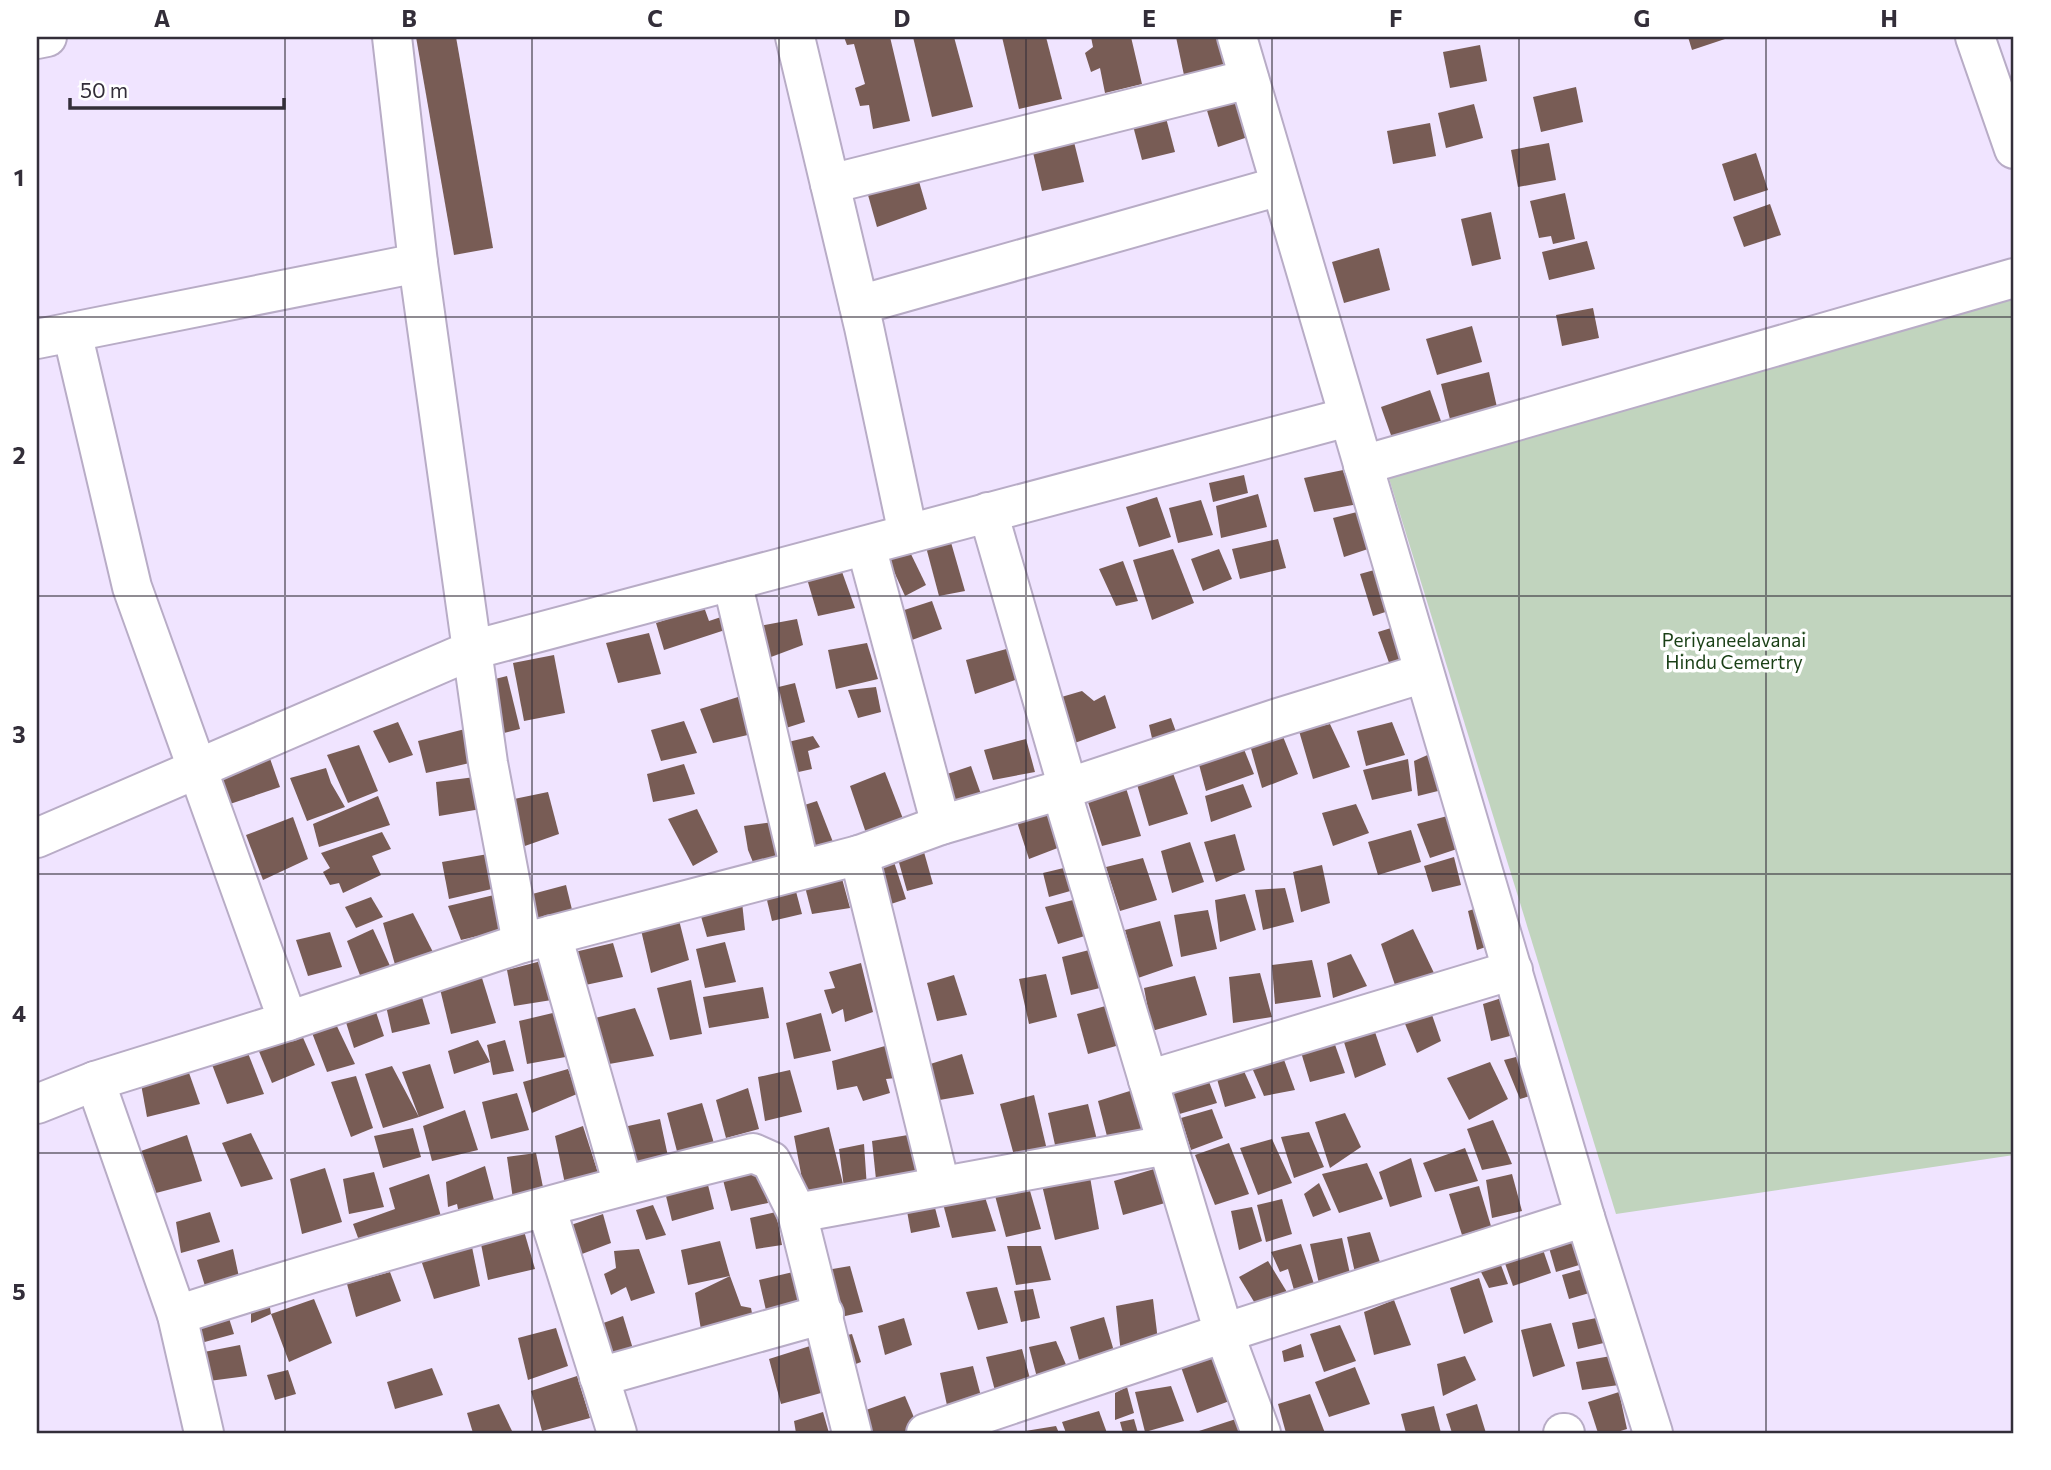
<svg xmlns="http://www.w3.org/2000/svg" width="2051" height="1470" font-family="Commissioner,sans-serif">
	<style>
		.green { fill: #c1d4be }
		.building { fill: #785c55 }
		.lines { fill: none; stroke-linecap: round; stroke-linejoin: round }
		.minor-casing { stroke: #b8acc6; stroke-width: 42 }
		.minor { stroke: #fff; stroke-width: 38 }
		.grid { fill: none; stroke: #332e39; stroke-width: 2; stroke-opacity: 0.55 }
		.labels { text-anchor: middle; dominant-baseline: central; stroke-width: 7; stroke-linejoin: round; paint-order: stroke }
		.park-label { font-size: 19px; fill: #193f15; stroke: #fff }
		.neatline { fill: none; stroke: #332e39; stroke-width: 2.5 }
		.grid-label { font-size: 23px; text-anchor: middle; font-weight: bold; fill: #332e39 }
	</style>
	<rect width="100%" height="100%" fill="#f0e4ff"/>
	<path class="green" d="M2014 278V1155L1616 1214 1383 459Z"/>
	<g class="building">
		<path d="M416 37H456L493 248 454 255Z"/>
		<path d="M844 37H890L910 121 873 129 869 105 860 106 855 88 865 84 854 44 847 45Z"/>
		<path d="M913 37H954L973 107 932 117Z"/>
		<path d="M1002 37H1046L1062 99 1019 109Z"/>
		<path d="M1091 37H1131L1142 84 1105 93 1100 68 1091 72 1085 53 1093 47Z"/>
		<path d="M1176 37H1219L1226 63 1185 80Z"/>
		<path d="M1688 37H1731L1692 50Z"/>
		<path d="M1480 45 1487 81 1450 88 1443 52Z"/>
		<path d="M1576 87 1583 122 1541 132 1533 97Z"/>
		<path d="M1241 95 1254 135 1218 147 1205 104Z"/>
		<path d="M1474 104 1483 138 1446 148 1438 113Z"/>
		<path d="M1166 118 1175 152 1142 160 1132 122Z"/>
		<path d="M1430 123 1436 156 1393 164 1387 131Z"/>
		<path d="M1073 138 1084 182 1042 191 1031 144Z"/>
		<path d="M1549 143 1556 180 1518 187 1511 150Z"/>
		<path d="M1756 153 1768 190 1734 201 1722 164Z"/>
		<path d="M918 178 927 209 877 227 866 188Z"/>
		<path d="M1565 193 1575 239 1553 244 1551 236 1539 238 1530 201Z"/>
		<path d="M1770 204 1781 235 1744 247 1733 217Z"/>
		<path d="M1491 212 1501 259 1472 266 1461 219Z"/>
		<path d="M1587 241 1595 269 1549 280 1542 252Z"/>
		<path d="M1379 248 1390 290 1344 303 1332 262Z"/>
		<path d="M1593 308 1599 338 1562 346 1556 315Z"/>
		<path d="M1472 326 1482 362 1437 375 1426 339Z"/>
		<path d="M1489 372 1499 416 1452 427 1441 384Z"/>
		<path d="M1430 390 1441 421 1392 438 1381 407Z"/>
		<path d="M1353 468 1364 503 1314 512 1304 478Z"/>
		<path d="M1244 475 1248 493 1213 502 1209 483Z"/>
		<path d="M1258 494 1267 527 1221 538 1216 506Z"/>
		<path d="M1157 497 1171 537 1139 547 1126 507Z"/>
		<path d="M1201 500 1213 535 1178 543 1169 508Z"/>
		<path d="M1365 510 1377 546 1344 557 1333 518Z"/>
		<path d="M950 539 965 591 939 596 926 547Z"/>
		<path d="M1278 539 1286 568 1240 579 1232 549Z"/>
		<path d="M1173 549 1194 603 1152 620 1133 560Z"/>
		<path d="M1219 549 1232 579 1203 591 1191 559Z"/>
		<path d="M909 550 926 585 905 596 887 556Z"/>
		<path d="M1123 561 1138 601 1116 606 1099 569Z"/>
		<path d="M1385 567 1401 607 1373 616 1360 574Z"/>
		<path d="M841 569 855 608 818 616 807 579Z"/>
		<path d="M932 601 942 629 901 644 892 614Z"/>
		<path d="M704 607 709 621 721 617 725 630 664 650 656 623Z"/>
		<path d="M797 619 803 645 771 657 759 626Z"/>
		<path d="M1404 624 1416 663 1392 671 1378 632Z"/>
		<path d="M649 633 661 674 618 683 606 643Z"/>
		<path d="M867 643 878 679 836 689 828 650Z"/>
		<path d="M1010 648 1021 678 975 694 966 660Z"/>
		<path d="M554 655 565 713 524 721 513 663Z"/>
		<path d="M507 676 520 729 492 736 479 683Z"/>
		<path d="M795 683 805 722 770 733 762 691Z"/>
		<path d="M876 687 881 712 858 718 848 690Z"/>
		<path d="M1082 691 1094 701 1105 695 1116 728 1072 744 1058 698Z"/>
		<path d="M738 697 752 734 713 743 700 709Z"/>
		<path d="M1171 718 1179 740 1154 747 1149 725Z"/>
		<path d="M684 721 697 753 661 761 651 730Z"/>
		<path d="M398 722 413 755 389 763 373 731Z"/>
		<path d="M1392 722 1405 755 1366 766 1357 731Z"/>
		<path d="M1330 724 1350 767 1313 779 1299 731Z"/>
		<path d="M465 729 474 762 426 773 418 741Z"/>
		<path d="M1280 729 1298 774 1262 788 1248 738Z"/>
		<path d="M813 736 820 747 808 751 812 769 785 775 784 743Z"/>
		<path d="M1026 739 1035 772 993 780 984 750Z"/>
		<path d="M1241 742 1254 774 1206 791 1197 757Z"/>
		<path d="M359 745 378 791 348 803 327 755Z"/>
		<path d="M1441 749 1454 787 1418 796 1414 761Z"/>
		<path d="M267 750 280 787 224 806 213 772Z"/>
		<path d="M1408 759 1412 791 1372 800 1363 770Z"/>
		<path d="M684 764 695 794 653 802 647 774Z"/>
		<path d="M1170 765 1188 814 1149 826 1134 774Z"/>
		<path d="M971 766 982 797 946 807 938 777Z"/>
		<path d="M326 768 331 783 345 807 307 821 290 778Z"/>
		<path d="M885 772 905 824 868 839 850 786Z"/>
		<path d="M475 777 481 809 439 816 436 782Z"/>
		<path d="M1243 784 1252 807 1211 822 1205 796Z"/>
		<path d="M1126 788 1141 836 1102 846 1086 796Z"/>
		<path d="M548 792 559 834 522 847 514 799Z"/>
		<path d="M378 796 390 825 319 847 313 824Z"/>
		<path d="M817 801 833 842 802 852 789 810Z"/>
		<path d="M1356 804 1369 833 1333 846 1322 813Z"/>
		<path d="M1054 808 1068 844 1029 859 1017 822Z"/>
		<path d="M697 809 718 852 693 866 668 819Z"/>
		<path d="M1455 814 1466 846 1430 858 1417 824Z"/>
		<path d="M293 817 308 859 263 880 246 835Z"/>
		<path d="M774 822 784 861 757 872 748 850 744 826Z"/>
		<path d="M1411 830 1421 862 1378 875 1368 842Z"/>
		<path d="M382 832 391 849 372 856 381 875 343 893 339 883 330 885 323 872 330 868 321 853Z"/>
		<path d="M1235 834 1245 870 1216 882 1204 842Z"/>
		<path d="M1190 842 1204 882 1172 893 1161 851Z"/>
		<path d="M922 845 933 884 907 891 896 852Z"/>
		<path d="M488 854 496 888 449 899 442 862Z"/>
		<path d="M1454 857 1461 885 1432 892 1424 866Z"/>
		<path d="M1143 858 1157 900 1120 911 1106 867Z"/>
		<path d="M894 862 906 899 879 908 868 870Z"/>
		<path d="M1322 865 1330 903 1301 912 1293 872Z"/>
		<path d="M1072 866 1081 888 1049 897 1043 873Z"/>
		<path d="M841 875 850 908 812 914 804 883Z"/>
		<path d="M794 884 802 914 772 921 765 892Z"/>
		<path d="M566 885 575 922 531 934 521 897Z"/>
		<path d="M1285 888 1294 922 1263 930 1255 890Z"/>
		<path d="M1245 894 1256 930 1220 942 1215 900Z"/>
		<path d="M494 895 503 930 461 940 448 906Z"/>
		<path d="M371 897 383 917 356 928 345 907Z"/>
		<path d="M1077 899 1088 935 1058 944 1045 907Z"/>
		<path d="M742 902 745 930 707 937 700 913Z"/>
		<path d="M1486 905 1500 942 1477 950 1468 911Z"/>
		<path d="M1208 910 1217 949 1181 957 1174 915Z"/>
		<path d="M413 913 434 954 396 968 383 923Z"/>
		<path d="M679 920 689 960 651 973 641 930Z"/>
		<path d="M1160 921 1173 966 1138 978 1125 930Z"/>
		<path d="M373 929 391 968 361 978 347 941Z"/>
		<path d="M1413 929 1434 973 1396 988 1381 944Z"/>
		<path d="M330 932 342 967 308 976 296 940Z"/>
		<path d="M725 942 736 982 705 988 696 949Z"/>
		<path d="M613 943 623 977 576 987 566 954Z"/>
		<path d="M1093 949 1104 987 1071 995 1062 957Z"/>
		<path d="M1351 954 1367 986 1333 998 1327 963Z"/>
		<path d="M545 960 558 999 514 1006 507 970Z"/>
		<path d="M1312 960 1321 997 1275 1004 1272 965Z"/>
		<path d="M861 963 873 1012 845 1022 843 1009 832 1014 824 990 835 988 829 972Z"/>
		<path d="M1260 973 1272 1017 1233 1023 1229 977Z"/>
		<path d="M1046 974 1057 1017 1029 1024 1019 979Z"/>
		<path d="M954 975 967 1015 937 1021 927 983Z"/>
		<path d="M1195 976 1207 1015 1152 1031 1144 988Z"/>
		<path d="M482 978 496 1023 451 1034 440 989Z"/>
		<path d="M691 980 702 1034 670 1040 657 988Z"/>
		<path d="M763 987 769 1018 709 1028 703 997Z"/>
		<path d="M421 994 430 1024 392 1033 386 1006Z"/>
		<path d="M1514 994 1525 1032 1491 1041 1483 1004Z"/>
		<path d="M1109 1005 1123 1044 1088 1054 1077 1014Z"/>
		<path d="M374 1006 384 1036 354 1048 344 1016Z"/>
		<path d="M635 1008 654 1056 598 1066 587 1020Z"/>
		<path d="M557 1012 571 1056 527 1064 519 1021Z"/>
		<path d="M1431 1012 1441 1041 1417 1053 1403 1019Z"/>
		<path d="M821 1013 831 1051 794 1059 786 1023Z"/>
		<path d="M333 1018 355 1064 327 1072 309 1025Z"/>
		<path d="M1371 1020 1386 1065 1355 1078 1340 1029Z"/>
		<path d="M301 1033 315 1065 272 1083 258 1049Z"/>
		<path d="M1333 1039 1345 1073 1310 1082 1300 1049Z"/>
		<path d="M478 1040 490 1062 454 1074 448 1051Z"/>
		<path d="M505 1040 514 1071 493 1075 487 1045Z"/>
		<path d="M885 1046 896 1078 886 1079 890 1093 863 1101 857 1086 837 1090 832 1061Z"/>
		<path d="M246 1048 264 1094 227 1104 211 1062Z"/>
		<path d="M1532 1053 1543 1092 1520 1099 1504 1060Z"/>
		<path d="M962 1054 974 1094 928 1102 924 1066Z"/>
		<path d="M1283 1057 1295 1090 1264 1096 1250 1063Z"/>
		<path d="M1240 1062 1256 1098 1225 1107 1215 1072Z"/>
		<path d="M1490 1062 1508 1099 1469 1120 1447 1078Z"/>
		<path d="M430 1064 444 1108 419 1117 383 1128 365 1074 392 1066 419 1117 402 1072Z"/>
		<path d="M568 1069 577 1094 532 1113 523 1082Z"/>
		<path d="M188 1070 200 1104 147 1117 141 1084Z"/>
		<path d="M790 1070 802 1112 765 1121 758 1077Z"/>
		<path d="M1205 1071 1217 1103 1176 1115 1164 1084Z"/>
		<path d="M356 1076 373 1128 351 1137 331 1082Z"/>
		<path d="M748 1088 759 1129 726 1138 716 1100Z"/>
		<path d="M1133 1090 1146 1129 1108 1140 1098 1101Z"/>
		<path d="M517 1093 529 1130 491 1139 482 1102Z"/>
		<path d="M1034 1095 1047 1150 1015 1159 1000 1104Z"/>
		<path d="M702 1103 716 1150 679 1159 667 1113Z"/>
		<path d="M1088 1104 1099 1148 1057 1154 1048 1113Z"/>
		<path d="M1212 1109 1223 1138 1191 1150 1181 1118Z"/>
		<path d="M465 1110 478 1150 432 1161 423 1126Z"/>
		<path d="M1345 1113 1361 1147 1330 1168 1315 1122Z"/>
		<path d="M660 1119 669 1161 627 1173 619 1128Z"/>
		<path d="M1493 1120 1512 1164 1482 1170 1467 1129Z"/>
		<path d="M583 1126 599 1176 565 1184 555 1136Z"/>
		<path d="M829 1127 844 1188 839 1149 864 1144 867 1188 805 1195 794 1136Z"/>
		<path d="M413 1128 421 1157 383 1168 374 1136Z"/>
		<path d="M1309 1132 1324 1167 1294 1178 1281 1137Z"/>
		<path d="M251 1133 273 1179 241 1187 222 1143Z"/>
		<path d="M187 1135 202 1181 156 1193 141 1151Z"/>
		<path d="M908 1135 921 1180 877 1189 872 1141Z"/>
		<path d="M1272 1139 1292 1183 1258 1195 1240 1148Z"/>
		<path d="M1229 1143 1249 1194 1215 1205 1195 1155Z"/>
		<path d="M1465 1148 1478 1181 1435 1192 1423 1163Z"/>
		<path d="M536 1153 544 1192 513 1199 507 1157Z"/>
		<path d="M1411 1158 1422 1197 1390 1207 1379 1172Z"/>
		<path d="M1367 1163 1383 1199 1339 1213 1322 1174Z"/>
		<path d="M485 1166 495 1204 459 1214 457 1204 448 1207 446 1182Z"/>
		<path d="M1164 1166 1172 1201 1123 1215 1114 1181Z"/>
		<path d="M325 1168 342 1222 302 1234 290 1179Z"/>
		<path d="M759 1169 768 1203 731 1211 722 1176Z"/>
		<path d="M374 1172 384 1207 349 1214 343 1179Z"/>
		<path d="M429 1174 442 1220 361 1246 353 1224 395 1209 389 1188Z"/>
		<path d="M1512 1174 1522 1211 1492 1218 1486 1180Z"/>
		<path d="M706 1177 714 1209 672 1221 665 1192Z"/>
		<path d="M1090 1177 1099 1229 1055 1240 1041 1181Z"/>
		<path d="M1319 1183 1331 1210 1313 1217 1304 1194Z"/>
		<path d="M1028 1184 1041 1229 1006 1237 993 1188Z"/>
		<path d="M1479 1186 1491 1226 1462 1235 1449 1194Z"/>
		<path d="M983 1191 996 1231 952 1238 942 1200Z"/>
		<path d="M1282 1199 1292 1234 1266 1242 1257 1205Z"/>
		<path d="M933 1200 940 1227 911 1233 906 1206Z"/>
		<path d="M653 1205 666 1235 646 1240 636 1210Z"/>
		<path d="M1252 1207 1262 1241 1239 1250 1231 1211Z"/>
		<path d="M210 1212 220 1242 181 1253 176 1222Z"/>
		<path d="M776 1212 782 1245 756 1249 750 1218Z"/>
		<path d="M603 1214 611 1243 574 1257 565 1227Z"/>
		<path d="M1580 1228 1589 1262 1556 1272 1547 1241Z"/>
		<path d="M524 1231 535 1269 488 1280 481 1244Z"/>
		<path d="M1370 1232 1382 1268 1356 1277 1347 1237Z"/>
		<path d="M1342 1238 1351 1278 1320 1288 1310 1244Z"/>
		<path d="M720 1241 730 1276 688 1285 681 1250Z"/>
		<path d="M1540 1241 1551 1273 1513 1286 1502 1255Z"/>
		<path d="M1301 1244 1314 1284 1294 1290 1288 1269 1280 1272 1271 1252Z"/>
		<path d="M1007 1246H1041L1051 1280 1016 1285Z"/>
		<path d="M472 1247 480 1286 434 1299 421 1260Z"/>
		<path d="M233 1249 239 1277 205 1286 197 1260Z"/>
		<path d="M639 1249 655 1293 631 1301 626 1287 611 1295 604 1274 616 1268 614 1251Z"/>
		<path d="M1498 1257 1508 1284 1489 1288 1477 1264Z"/>
		<path d="M1268 1261 1290 1297 1259 1310 1239 1277Z"/>
		<path d="M850 1266 863 1312 832 1319 821 1271Z"/>
		<path d="M1590 1267 1596 1291 1569 1299 1562 1275Z"/>
		<path d="M806 1269 815 1308 768 1319 759 1280Z"/>
		<path d="M390 1272 401 1301 356 1317 347 1284Z"/>
		<path d="M730 1276 741 1306 751 1308 754 1323 703 1342 695 1293Z"/>
		<path d="M1479 1278 1493 1322 1464 1334 1450 1288Z"/>
		<path d="M997 1287 1008 1323 978 1330 966 1292Z"/>
		<path d="M1033 1289 1040 1318 1021 1322 1014 1291Z"/>
		<path d="M314 1299 332 1343 289 1362 271 1314Z"/>
		<path d="M1153 1299 1159 1349 1121 1354 1116 1306Z"/>
		<path d="M1394 1300 1411 1345 1374 1355 1364 1312Z"/>
		<path d="M269 1302 271 1314 251 1323V1308Z"/>
		<path d="M228 1315 234 1334 201 1343 194 1325Z"/>
		<path d="M623 1316 633 1349 600 1357 592 1327Z"/>
		<path d="M1104 1317 1116 1358 1082 1371 1070 1327Z"/>
		<path d="M1601 1317 1608 1342 1578 1349 1572 1323Z"/>
		<path d="M904 1318 912 1345 885 1355 878 1326Z"/>
		<path d="M1551 1323 1565 1366 1533 1377 1521 1330Z"/>
		<path d="M1340 1325 1356 1361 1324 1372 1310 1334Z"/>
		<path d="M556 1328 568 1366 528 1380 518 1338Z"/>
		<path d="M852 1334 861 1362 840 1370 833 1338Z"/>
		<path d="M1056 1341 1070 1374 1039 1385 1029 1347Z"/>
		<path d="M1301 1344 1304 1357 1284 1362 1282 1351Z"/>
		<path d="M240 1345 247 1376 209 1381 204 1352Z"/>
		<path d="M810 1346 821 1393 781 1404 769 1359Z"/>
		<path d="M1022 1349 1032 1386 997 1398 986 1357Z"/>
		<path d="M1223 1355 1235 1399 1197 1413 1181 1367Z"/>
		<path d="M1465 1356 1476 1380 1443 1396 1437 1364Z"/>
		<path d="M1611 1356 1619 1385 1582 1390 1576 1362Z"/>
		<path d="M973 1366 982 1400 948 1410 940 1373Z"/>
		<path d="M1355 1367 1370 1404 1329 1417 1315 1382Z"/>
		<path d="M432 1368 443 1395 395 1409 387 1382Z"/>
		<path d="M288 1370 296 1394 275 1400 267 1375Z"/>
		<path d="M577 1376 590 1418 542 1431 531 1391Z"/>
		<path d="M1171 1386 1184 1421 1145 1432 1135 1392Z"/>
		<path d="M1127 1387 1134 1413 1115 1420V1393Z"/>
		<path d="M1619 1392 1627 1429 1614 1433H1598L1588 1402Z"/>
		<path d="M1310 1394 1325 1433H1286L1278 1404Z"/>
		<path d="M905 1396 918 1427 900 1433H870L866 1410Z"/>
		<path d="M499 1404 513 1433H473L467 1413Z"/>
		<path d="M1477 1404 1486 1433H1452L1446 1414Z"/>
		<path d="M1434 1406 1441 1433H1406L1401 1414Z"/>
		<path d="M1099 1411 1107 1433H1066L1062 1422Z"/>
		<path d="M823 1412 829 1433H796L794 1421Z"/>
		<path d="M1239 1418 1245 1433H1200L1199 1431Z"/>
		<path d="M1134 1419 1138 1433H1123L1120 1422Z"/>
		<path d="M1056 1426 1059 1433H1019V1432Z"/>
	</g>
	<g class="lines">
		<defs>
			<g id="minor">
				<path d="M795 37 864 327 908 534"/>
				<path d="M1237 37 1585 1217 1653 1433"/>
				<path d="M1975 37 2014 149"/>
				<path d="M37 39 47 37"/>
				<path d="M830 184 1249 79"/>
				<path d="M859 305 1280 186"/>
				<path d="M37 339 418 263 392 37"/>
				<path d="M1363 465 2014 278"/>
				<path d="M988 512 1068 788"/>
				<path d="M866 546 941 825"/>
				<path d="M732 581 800 869"/>
				<path d="M1061 790 1224 1333 1261 1433"/>
				<path d="M37 838 472 650 418 263"/>
				<path d="M859 855 940 1185"/>
				<path d="M552 935 623 1185"/>
				<path d="M522 943 488 763 472 650 1348 417"/>
				<path d="M288 1021 522 943 859 855 941 825 1061 790 1278 718 1424 673"/>
				<path d="M1148 1080 1513 970"/>
				<path d="M95 1081 177 1315 204 1433"/>
				<path d="M37 1104 95 1081 288 1021 132 587 72 332"/>
				<path d="M546 1207 617 1433"/>
				<path d="M797 1213 852 1433"/>
				<path d="M177 1315C367 1254 560 1201 753 1153L771 1161 797 1213 1167 1145"/>
				<path d="M599 1377 824 1314"/>
				<path d="M926 1433 1224 1333 1585 1217"/>
				<path d="M1563 1433H1565"/>
			</g>
		</defs>
		<use href="#minor" class="minor-casing"/>
		<use href="#minor" class="minor"/>
	</g>
	<path class="grid" d="M285 37V1433M532 37V1433M779 37V1433M1026 37V1433M1272 37V1433M1519 37V1433M1766 37V1433M37 317H2014M37 596H2014M37 874H2014M37 1153H2014"/>
	<g class="labels">
		<g class="park-label">
			<text x="1734" y="639">Periyaneelavanai<tspan x="1734" dy="22">Hindu Cemertry</tspan></text>
		</g>
	</g>
	<rect width="2051" height="1470" fill="none" stroke="#ffffff" stroke-width="77"/>
	<path d="M70 98v10h214v-10" fill="none" stroke="#332e39" stroke-width="3.5"/>
	<text x="80" y="98" font-size="21" fill="#332e39" stroke="#ffffff" stroke-width="5" paint-order="stroke">50 m</text>
	<rect x="38" y="38" width="1974" height="1394" class="neatline"/>
	<g class="grid-label">
		<text x="162" y="27">A</text>
		<text x="409" y="27">B</text>
		<text x="655" y="27">C</text>
		<text x="902" y="27">D</text>
		<text x="1149" y="27">E</text>
		<text x="1396" y="27">F</text>
		<text x="1642" y="27">G</text>
		<text x="1889" y="27">H</text>
		<text x="19" y="186">1</text>
		<text x="19" y="464">2</text>
		<text x="19" y="743">3</text>
		<text x="19" y="1022">4</text>
		<text x="19" y="1300">5</text>
	</g>
</svg>
